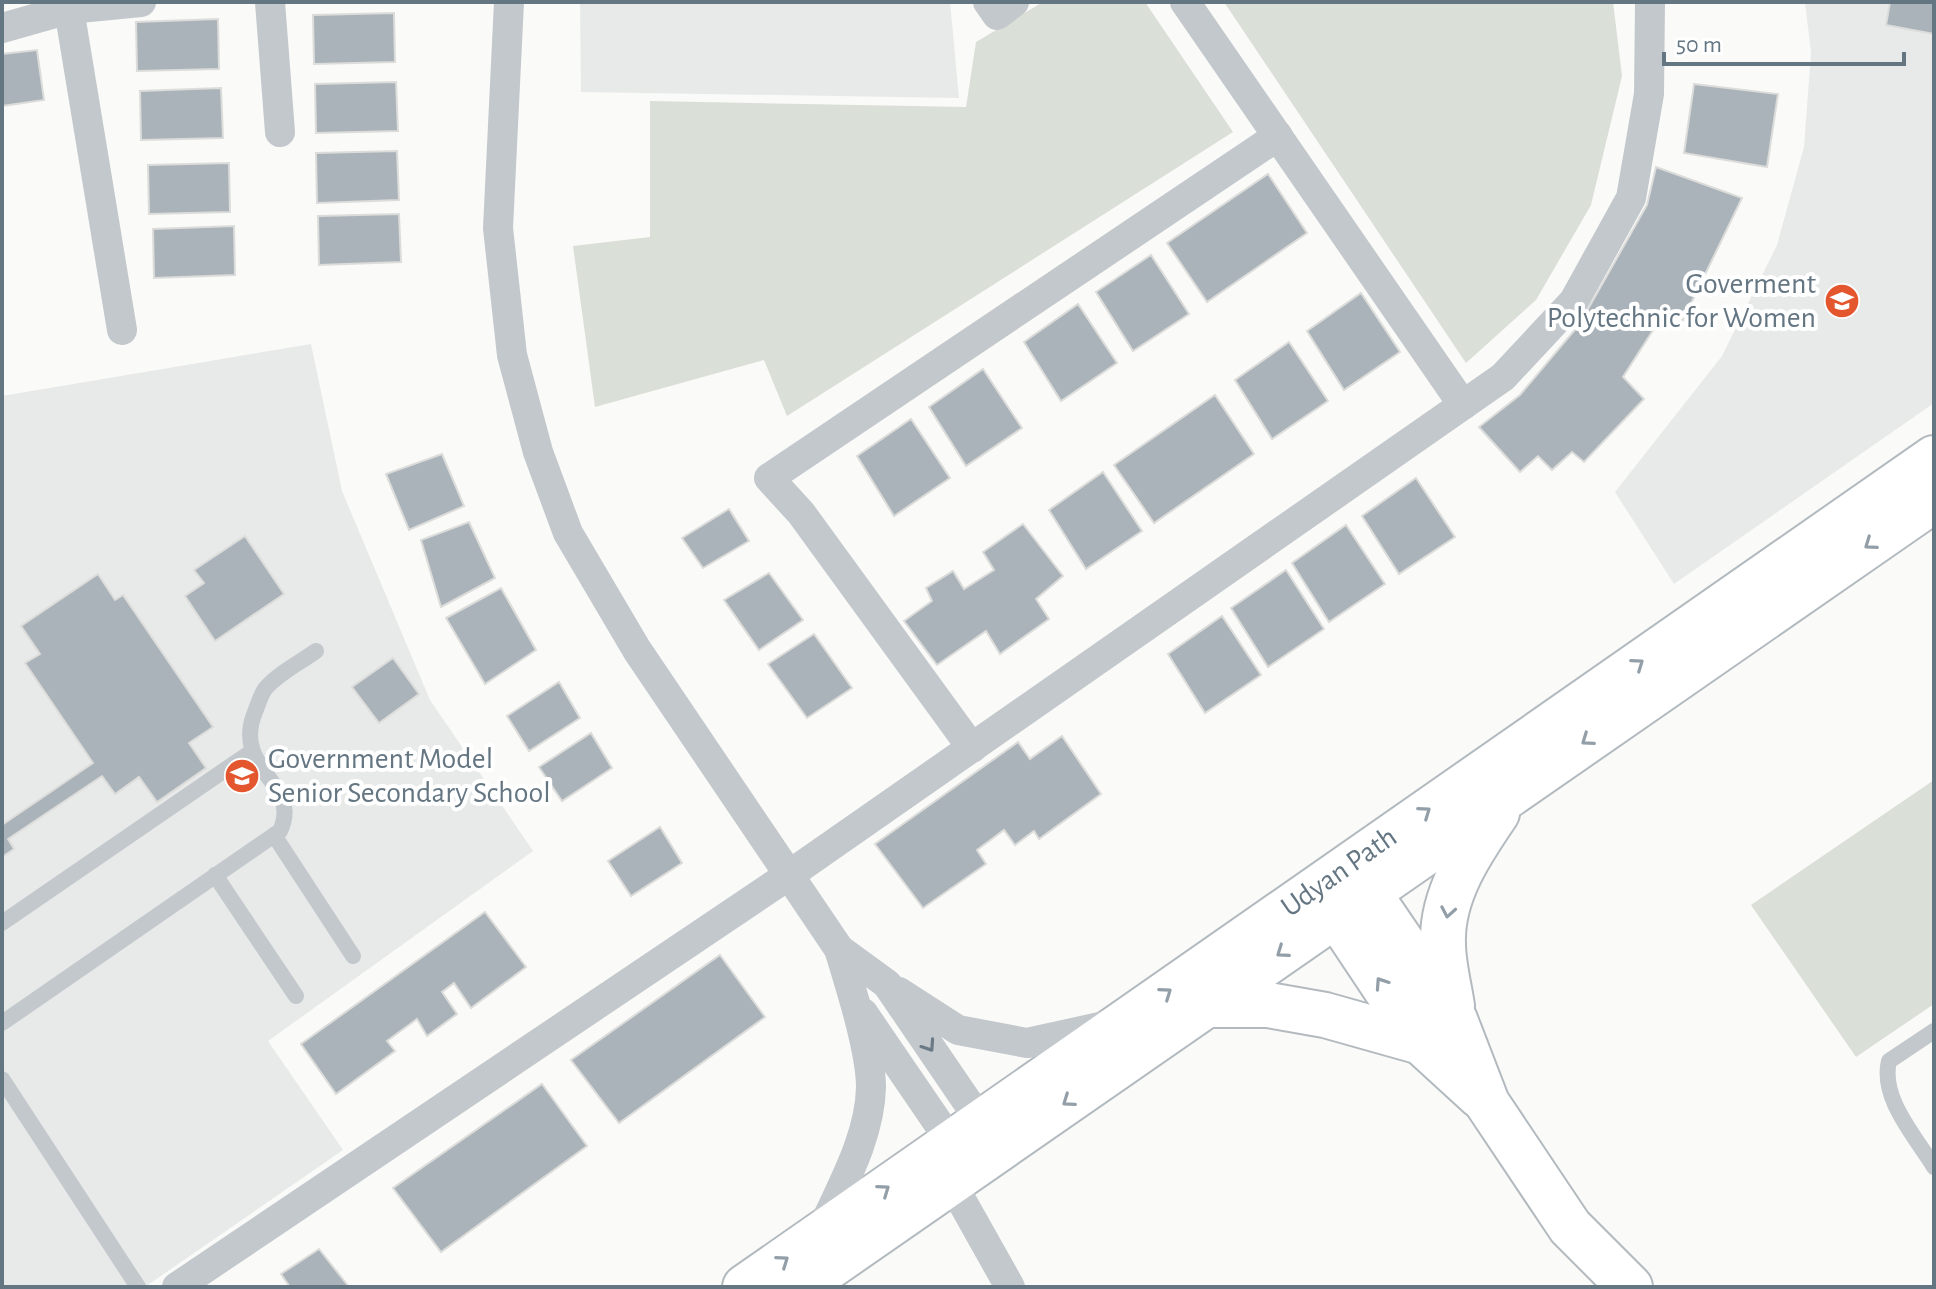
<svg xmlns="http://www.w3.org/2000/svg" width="1936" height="1289" font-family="'Alegreya Sans',sans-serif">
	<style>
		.built { fill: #e8e9e9 }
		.green { fill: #dadfd7 }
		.building { fill: #aab3b9; stroke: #dcdcda; stroke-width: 2 }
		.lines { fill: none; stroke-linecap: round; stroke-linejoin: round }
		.secondary-casing { stroke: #b3babf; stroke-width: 48 }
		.lane { stroke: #c3c8cc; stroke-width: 16 }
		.street { stroke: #c3c8cc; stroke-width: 30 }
		.secondary { stroke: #fff; stroke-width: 44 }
		.oneway { stroke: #939fa8 }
		.oneway2 { stroke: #6a7a87 }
		.labels { text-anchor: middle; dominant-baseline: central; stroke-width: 8; stroke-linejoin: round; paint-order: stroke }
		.poi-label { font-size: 30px; fill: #657683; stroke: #fff; text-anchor: end }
		.street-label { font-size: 30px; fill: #657683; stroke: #fff }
	</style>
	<rect width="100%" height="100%" fill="#fafaf8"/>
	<g class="built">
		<path d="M580 2H950L959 98 581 92Z"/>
		<path d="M1805 2H1934V403L1674 584 1615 492 1722 356 1777 245 1804 147 1811 53Z"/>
		<path d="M311 344 342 491 430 700 533 851 268 1041 343 1150 145 1287H2V396Z"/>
	</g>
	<g class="green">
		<path d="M1043 2H1145L1233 132 787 416 764 360 595 407 573 246 650 237V101L966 107 976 42Z"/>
		<path d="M1224 2H1613L1622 76 1591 205 1536 300 1466 363Z"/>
		<path d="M1934 780V1004L1856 1057 1751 905Z"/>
	</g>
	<g class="building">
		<path d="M1890 2H1934V34L1886 25Z"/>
		<path d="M394 13 395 62 314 64 313 15Z"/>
		<path d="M218 19 219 69 137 71 136 22Z"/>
		<path d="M37 50 44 100 2 106V54Z"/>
		<path d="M396 82 398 131 316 133 315 84Z"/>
		<path d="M1694 84 1778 94 1767 167 1684 153Z"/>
		<path d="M221 88 223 138 141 140 140 91Z"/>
		<path d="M397 151 399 200 317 203 316 153Z"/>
		<path d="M229 163 230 212 149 214 148 165Z"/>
		<path d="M1656 167 1742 198 1683 320 1666 310 1623 377 1644 399 1584 462 1572 452 1552 470 1538 456 1520 472 1479 427 1520 395 1579 325 1647 205Z"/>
		<path d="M1268 174 1307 233 1207 302 1167 243Z"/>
		<path d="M399 214 401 262 319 265 318 216Z"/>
		<path d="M234 226 235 275 154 278 153 229Z"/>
		<path d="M1151 255 1189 314 1133 351 1096 292Z"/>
		<path d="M1361 293 1400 352 1344 390 1307 331Z"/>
		<path d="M1078 304 1117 363 1061 401 1024 342Z"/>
		<path d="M1289 342 1328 401 1272 439 1235 380Z"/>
		<path d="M983 369 1022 428 966 466 929 407Z"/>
		<path d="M1215 395 1254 454 1154 523 1114 465Z"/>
		<path d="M911 419 950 478 894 516 857 456Z"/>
		<path d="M442 454 464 506 409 530 386 474Z"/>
		<path d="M1103 472 1142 531 1086 569 1049 510Z"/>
		<path d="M1416 478 1455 537 1399 574 1362 516Z"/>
		<path d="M729 509 749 541 703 568 682 538Z"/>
		<path d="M469 522 495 578 441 607 421 540Z"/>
		<path d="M1023 524 1063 576 1036 599 1049 619 1000 654 986 631 937 665 904 621 932 601 926 588 953 571 964 589 994 570 983 552Z"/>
		<path d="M1346 525 1385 584 1329 622 1292 563Z"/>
		<path d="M245 536 284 594 215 641 185 596 204 583 194 570Z"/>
		<path d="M1286 570 1324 629 1268 667 1231 608Z"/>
		<path d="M769 573 803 620 759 650 724 600Z"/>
		<path d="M98 574 115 600 123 595 213 727 189 743 206 768 157 802 139 777 115 794 102 776 8 839 14 849 2 857V825L93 763 25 663 40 654 21 626Z"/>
		<path d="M501 588 536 650 485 684 446 618Z"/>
		<path d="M1222 616 1261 675 1205 713 1168 654Z"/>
		<path d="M814 634 852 688 807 718 768 664Z"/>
		<path d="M393 658 419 694 379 723 352 687Z"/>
		<path d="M559 682 580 718 529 751 507 716Z"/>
		<path d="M591 733 612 768 562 801 539 767Z"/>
		<path d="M1062 736 1101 794 1039 839 1034 831 1015 845 1004 830 977 850 986 864 923 908 875 844 1018 742 1030 759Z"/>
		<path d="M660 827 682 863 631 896 608 861Z"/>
		<path d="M485 912 526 967 471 1008 454 983 442 992 457 1014 427 1036 417 1019 387 1041 395 1051 336 1094 301 1044Z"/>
		<path d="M720 955 765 1017 619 1123 571 1060Z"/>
		<path d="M542 1084 587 1146 441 1252 393 1188Z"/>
		<path d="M319 1249 349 1287H290L281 1274Z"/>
	</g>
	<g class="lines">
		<defs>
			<g id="secondary">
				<path d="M1351 867 1455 1020 1487 1103 1570 1227 1630 1287"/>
				<path d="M1319 889 1421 1042 1480 1096"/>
				<path d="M1206 1005H1268L1325 1015 1421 1042"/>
				<path d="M1452 1006C1449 986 1443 964 1443 944 1441 895 1471 851 1497 813"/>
				<path d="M745 1287 1934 458"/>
				<path d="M800 1287 1934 500"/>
			</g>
		</defs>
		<use href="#secondary" class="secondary-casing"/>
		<g class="lane">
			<path d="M274 835 353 956"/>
			<path d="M215 875 296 996"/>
			<path d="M2 923 251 752"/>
			<path d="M2 1023 280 831C303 783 231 770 255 712 258 705 261 694 265 689 277 674 301 662 316 651"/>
			<path d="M1934 1031 1889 1061C1880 1098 1915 1136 1934 1167"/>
			<path d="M2 1079 138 1287"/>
		</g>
		<g class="street">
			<path d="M270 2 280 132"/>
			<path d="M509 2 498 228 512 355 538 452 568 533 637 650 839 949C850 985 871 1051 871 1087 870 1138 841 1187 821 1232"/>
			<path d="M988 2 997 15 1014 2"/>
			<path d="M1185 2 1463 405"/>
			<path d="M69 9 122 330"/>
			<path d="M2 28 69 9 141 2"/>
			<path d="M972 748 801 513 769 478 1278 136"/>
			<path d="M839 949 887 984 992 1138"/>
			<path d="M899 992 958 1030 1027 1043 1109 1025"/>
			<path d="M863 1013 962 1158"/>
			<path d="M951 1182 1010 1287"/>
			<path d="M177 1287 789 875 1503 377 1574 301 1631 198 1649 94 1650 2"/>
		</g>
		<use href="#secondary" class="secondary"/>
	</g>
	<defs><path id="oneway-chevron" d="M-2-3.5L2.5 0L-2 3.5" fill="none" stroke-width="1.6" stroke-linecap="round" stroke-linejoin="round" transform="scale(2)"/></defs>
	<g class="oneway">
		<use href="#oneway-chevron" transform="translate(1870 544) rotate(145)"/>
		<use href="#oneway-chevron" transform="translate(1638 664) rotate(-35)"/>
		<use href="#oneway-chevron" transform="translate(1587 740) rotate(145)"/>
		<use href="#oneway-chevron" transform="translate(1425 812) rotate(-35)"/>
		<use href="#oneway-chevron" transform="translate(1448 912) rotate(100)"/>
		<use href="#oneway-chevron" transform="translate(1282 952) rotate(145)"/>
		<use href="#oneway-chevron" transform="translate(1381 983) rotate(-124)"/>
		<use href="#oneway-chevron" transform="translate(1166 993) rotate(-35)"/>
		<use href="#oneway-chevron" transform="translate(1068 1101) rotate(145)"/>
		<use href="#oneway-chevron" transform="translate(884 1190) rotate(-35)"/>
		<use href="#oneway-chevron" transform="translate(783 1261) rotate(-35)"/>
	</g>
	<use class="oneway2" href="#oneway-chevron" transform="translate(929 1046) rotate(56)"/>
	<defs>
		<symbol id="university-disc" viewBox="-11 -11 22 22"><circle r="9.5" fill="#e4572e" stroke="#fff"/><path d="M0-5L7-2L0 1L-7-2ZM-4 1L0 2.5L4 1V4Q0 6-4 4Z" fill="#fff"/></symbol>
		<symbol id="school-disc" viewBox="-11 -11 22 22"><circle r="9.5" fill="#e4572e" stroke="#fff"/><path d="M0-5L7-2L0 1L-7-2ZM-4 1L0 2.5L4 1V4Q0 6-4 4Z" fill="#fff"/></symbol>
	</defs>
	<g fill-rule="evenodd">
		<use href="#university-disc" x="1822" y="281" width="40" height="40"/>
		<use href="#school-disc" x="222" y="756" width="40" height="40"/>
	</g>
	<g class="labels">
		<g class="poi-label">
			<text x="1816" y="284">Goverment<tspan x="1816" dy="34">Polytechnic for Women</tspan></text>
			<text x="268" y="759" text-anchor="start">Government Model<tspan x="268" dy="34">Senior Secondary School</tspan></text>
		</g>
		<g class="street-label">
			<text transform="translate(1339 872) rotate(-35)">Udyan Path</text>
		</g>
	</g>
	<rect width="1936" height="1289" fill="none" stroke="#657683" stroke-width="8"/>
	<path d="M1664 52v12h240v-12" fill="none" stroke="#657683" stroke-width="4"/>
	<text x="1676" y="52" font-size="24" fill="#657683" stroke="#ffffff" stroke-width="6" paint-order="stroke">50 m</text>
</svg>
